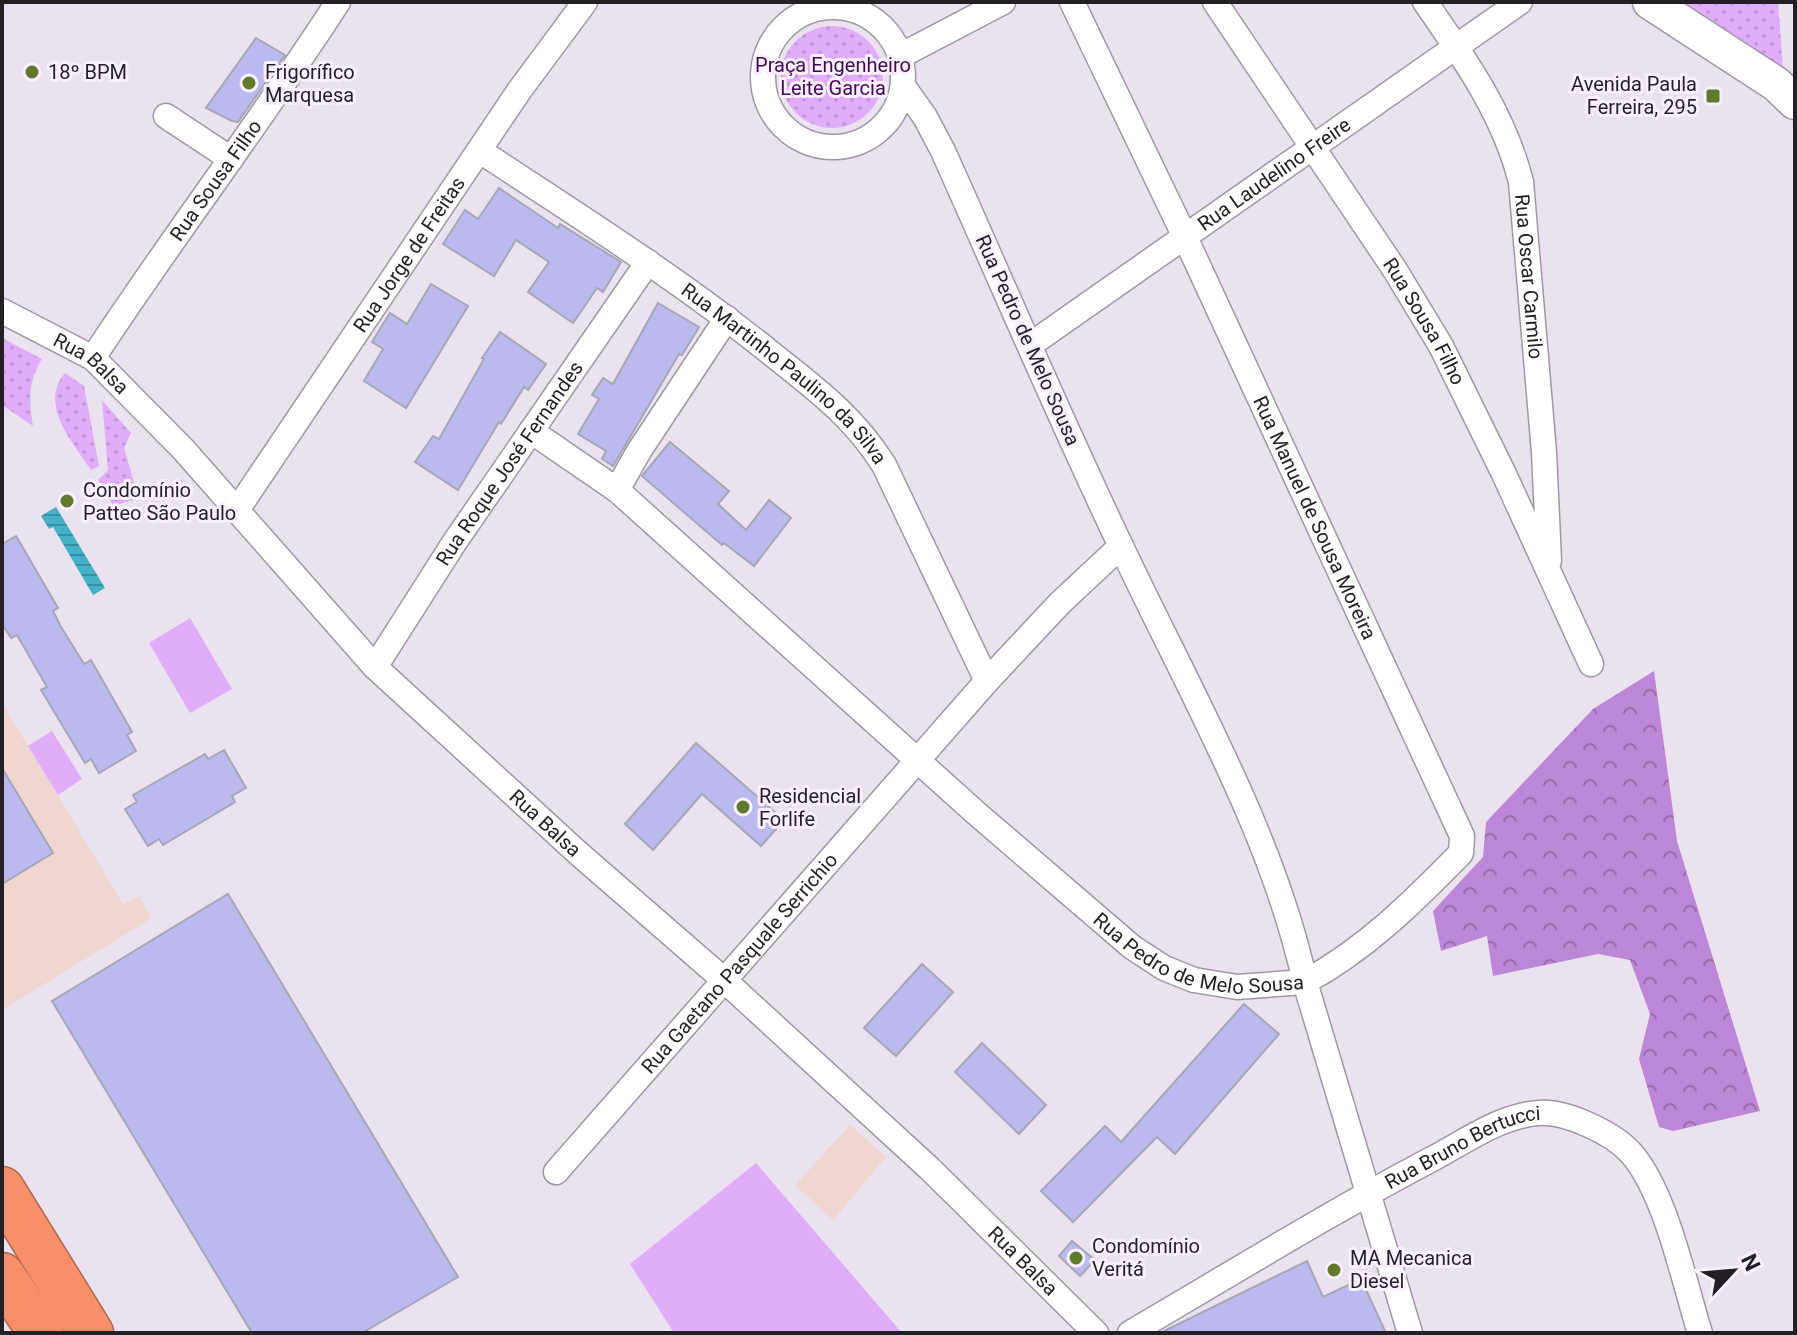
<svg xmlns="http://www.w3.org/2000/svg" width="1797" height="1335" font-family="Roboto,sans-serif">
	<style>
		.commercial { fill: #efd6d0 }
		.green { fill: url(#green-dots) }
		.forest { fill: url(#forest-crowns) }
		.pitch { fill: #e1acf9 }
		.water { fill: url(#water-rules) }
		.building { fill: #bbbaf0; stroke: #a6a6b5; stroke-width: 2 }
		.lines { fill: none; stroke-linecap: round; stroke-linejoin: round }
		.street-casing { stroke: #a097a4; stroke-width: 27 }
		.secondary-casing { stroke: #a097a4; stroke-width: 37 }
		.highway-casing { stroke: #ad6851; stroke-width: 47 }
		.street { stroke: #fff; stroke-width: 24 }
		.secondary { stroke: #fff; stroke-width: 34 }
		.highway { stroke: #f88f69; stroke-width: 44 }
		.poi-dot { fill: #61792c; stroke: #f9effd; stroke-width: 3 }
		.labels { text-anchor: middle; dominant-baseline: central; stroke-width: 6; stroke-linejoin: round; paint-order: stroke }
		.park-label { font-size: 20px; fill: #410a54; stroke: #f9effd }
		.poi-label { font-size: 20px; fill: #231f24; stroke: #f9effd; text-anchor: start }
		.street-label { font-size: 20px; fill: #231f24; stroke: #f9effd }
	</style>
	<defs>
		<pattern id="green-dots" width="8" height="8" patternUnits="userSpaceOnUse" patternTransform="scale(2)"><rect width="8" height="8" fill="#e1acf9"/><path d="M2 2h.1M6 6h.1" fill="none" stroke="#c194d5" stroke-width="1.8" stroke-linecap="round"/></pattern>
		<pattern id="forest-crowns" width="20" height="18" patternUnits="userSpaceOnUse" patternTransform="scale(2)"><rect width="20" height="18" fill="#be86d6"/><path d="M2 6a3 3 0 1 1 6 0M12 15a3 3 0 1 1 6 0" fill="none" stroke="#9a6dad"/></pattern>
		<pattern id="water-rules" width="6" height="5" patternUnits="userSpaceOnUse" patternTransform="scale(2)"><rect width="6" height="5" fill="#44b1c8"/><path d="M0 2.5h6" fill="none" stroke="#388fa2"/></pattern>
	</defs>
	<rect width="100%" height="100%" fill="#ebe2f0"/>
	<g class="commercial">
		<path d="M2 703 123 904 139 896 152 918 2 1010Z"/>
		<path d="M850 1125 886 1157 833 1220 795 1185Z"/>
	</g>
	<g class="green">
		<path d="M1684 2H1778L1783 68Z"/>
		<circle cx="832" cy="77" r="51"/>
		<path d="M2 338 42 359C28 381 29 401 33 426L2 405Z"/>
		<path d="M65 373 84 386 99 466 91 470C73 442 38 405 65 373Z"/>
		<path d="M102 400 131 433 124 448 136 489 133 500 113 506 98 480 108 470Z"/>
	</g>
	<path class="forest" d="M1654 671 1677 841 1760 1111 1673 1131 1659 1127 1639 1059 1650 1014 1630 960 1598 954 1493 976 1487 936 1441 951 1433 911 1483 857 1486 822 1593 709Z"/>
	<g class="pitch">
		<path d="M190 618 232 689 190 713 149 643Z"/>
		<path d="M52 731 82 779 58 795 28 746Z"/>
		<path d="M756 1163 902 1333H674L630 1264Z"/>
	</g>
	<path class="water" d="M56 507 105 588 93 595 53 527 49 529 41 516Z"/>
	<g class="building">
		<path d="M256 38 285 55 238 122 232 121 206 108Z"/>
		<path d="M499 188 558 228 560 224 621 262 603 292 597 288 573 323 528 292 549 262 516 240 494 276 443 244 465 210 478 219Z"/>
		<path d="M431 284 468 306 406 408 364 381 383 349 372 342 390 313 407 324Z"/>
		<path d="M658 303 699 327 682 355 679 354 613 466 602 459 606 451 578 434 599 399 592 395 603 378 613 384Z"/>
		<path d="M500 332 546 364 528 390 524 387 501 424 499 422 458 490 415 462 433 436 439 439 484 359 482 358Z"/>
		<path d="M670 442 729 491 718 504 746 530 769 500 791 518 754 566 724 543 722 545 642 476Z"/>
		<path d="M16 536 58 608 53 611 61 627 84 664 91 660 132 732 127 735 136 751 99 773 91 759 85 763 41 690 47 687 17 635 11 638 2 624V544Z"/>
		<path d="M696 743 784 820 761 846 702 794 653 850 625 824Z"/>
		<path d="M224 750 246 788 232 796 235 802 163 845 159 839 148 846 125 809 137 802 133 795 205 754 208 759Z"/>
		<path d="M2 768 53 853 2 884Z"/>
		<path d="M228 894 458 1277 362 1333H252L52 1001Z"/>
		<path d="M922 964 953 992 896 1056 864 1028Z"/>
		<path d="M1244 1004 1279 1034 1175 1154 1157 1137 1073 1222 1041 1191 1105 1126 1121 1142Z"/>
		<path d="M982 1043 1046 1105 1019 1134 955 1072Z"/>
		<path d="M1072 1241 1095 1260 1080 1276 1059 1256Z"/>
		<path d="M1307 1261 1323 1297 1361 1279 1386 1333H1160Z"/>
	</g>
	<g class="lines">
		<defs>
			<g id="street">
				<path id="s1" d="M1072 2 1185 237 1462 836 1461 853C1413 902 1366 949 1305 982L1410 1333"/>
				<path id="s2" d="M1215 2 1395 270 1441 346 1504 474 1591 664"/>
				<path id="s3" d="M1425 2C1464 58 1504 114 1521 182L1544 452 1549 561"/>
				<circle cx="833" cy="77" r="70"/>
				<path d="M900 56 1003 2"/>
				<path d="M166 116 231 159"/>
				<path id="s4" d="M480 151C579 216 680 280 772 354 817 390 853 416 884 465L987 681"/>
				<path id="s5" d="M2 311 93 358 183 449 375 667 578 853 724 980 930 1169 1096 1333"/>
				<path id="s6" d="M1030 345 1520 2"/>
				<path id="s7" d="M93 358C172 237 260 123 338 2"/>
				<path id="s8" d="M531 431 617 490 976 813 1132 947 1164 968 1194 980 1237 987 1305 982C1274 839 1193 697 1130 565 1064 429 1005 289 943 151L925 117 903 86"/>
				<path d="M617 490 639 451 727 318"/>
				<path id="s9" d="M237 510 519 91 585 2"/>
				<path id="s10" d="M375 667 454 543 648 262"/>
				<path id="s11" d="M556 1172 987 681 1060 603 1121 546"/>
				<path id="s12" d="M1130 1333C1231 1274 1331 1212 1434 1158 1466 1141 1502 1115 1539 1113 1566 1111 1613 1133 1631 1153 1666 1193 1684 1282 1700 1333"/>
			</g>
			<path id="secondary" d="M1650 2 1776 84 1795 102"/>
			<g id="highway">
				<path d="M2 1189 91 1333"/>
				<path d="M2 1275 41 1333"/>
			</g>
		</defs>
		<use href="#street" class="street-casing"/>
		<use href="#secondary" class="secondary-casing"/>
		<use href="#highway" class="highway-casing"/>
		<use href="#street" class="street"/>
		<use href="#secondary" class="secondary"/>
		<use href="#highway" class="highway"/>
	</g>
	<g class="poi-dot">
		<circle cx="32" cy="72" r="8"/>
		<circle cx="249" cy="83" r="8"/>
		<rect x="1705" y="88" width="16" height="16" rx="4"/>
		<circle cx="67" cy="501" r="8"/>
		<circle cx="743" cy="807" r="8"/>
		<circle cx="1076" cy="1258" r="8"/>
		<circle cx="1334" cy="1270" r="8"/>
	</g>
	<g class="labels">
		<g class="park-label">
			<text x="833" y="65">Praça Engenheiro<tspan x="833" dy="23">Leite Garcia</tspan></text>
		</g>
		<g class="poi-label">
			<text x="48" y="72">18º BPM</text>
			<text x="265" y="72">Frigorífico<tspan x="265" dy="23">Marquesa</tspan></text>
			<text x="1697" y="84" text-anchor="end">Avenida Paula<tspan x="1697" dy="23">Ferreira, 295</tspan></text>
			<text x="83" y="490">Condomínio<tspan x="83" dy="23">Patteo São Paulo</tspan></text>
			<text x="759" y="796">Residencial<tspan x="759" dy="23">Forlife</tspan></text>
			<text x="1092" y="1246">Condomínio<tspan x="1092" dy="23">Veritá</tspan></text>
			<text x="1350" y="1258">MA Mecanica<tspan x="1350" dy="23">Diesel</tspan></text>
		</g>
		<g class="street-label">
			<text stroke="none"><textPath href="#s6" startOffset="298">Rua Laudelino Freire</textPath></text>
			<text stroke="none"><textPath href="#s7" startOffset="216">Rua Sousa Filho</textPath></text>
			<text stroke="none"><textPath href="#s9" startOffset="308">Rua Jorge de Freitas</textPath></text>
			<text stroke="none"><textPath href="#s3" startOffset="300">Rua Oscar Carmilo</textPath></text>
			<text stroke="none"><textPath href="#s2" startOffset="382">Rua Sousa Filho</textPath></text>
			<text transform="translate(1028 340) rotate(66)">Rua Pedro de Melo Sousa</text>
			<text stroke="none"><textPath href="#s5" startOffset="104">Rua Balsa</textPath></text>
			<text stroke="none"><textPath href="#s4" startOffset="378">Rua Martinho Paulino da Silva</textPath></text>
			<text stroke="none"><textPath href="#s10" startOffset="244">Rua Roque José Fernandes</textPath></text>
			<text stroke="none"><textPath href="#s1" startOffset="570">Rua Manuel de Sousa Moreira</textPath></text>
			<text stroke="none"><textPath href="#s5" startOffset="752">Rua Balsa</textPath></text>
			<text stroke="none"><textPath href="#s8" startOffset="860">Rua Pedro de Melo Sousa</textPath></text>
			<text stroke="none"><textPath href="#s11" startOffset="278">Rua Gaetano Pasquale Serrichio</textPath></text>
			<text stroke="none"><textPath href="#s12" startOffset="382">Rua Bruno Bertucci</textPath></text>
			<text stroke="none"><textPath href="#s5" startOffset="1400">Rua Balsa</textPath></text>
		</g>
	</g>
	<rect width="1797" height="1335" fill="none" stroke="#231f24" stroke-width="8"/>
	<g transform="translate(1733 1271) rotate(64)" stroke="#f9effd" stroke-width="6" paint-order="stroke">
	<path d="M0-6L14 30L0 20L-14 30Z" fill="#231f24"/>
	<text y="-12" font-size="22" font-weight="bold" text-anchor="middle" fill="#231f24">N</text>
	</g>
</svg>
